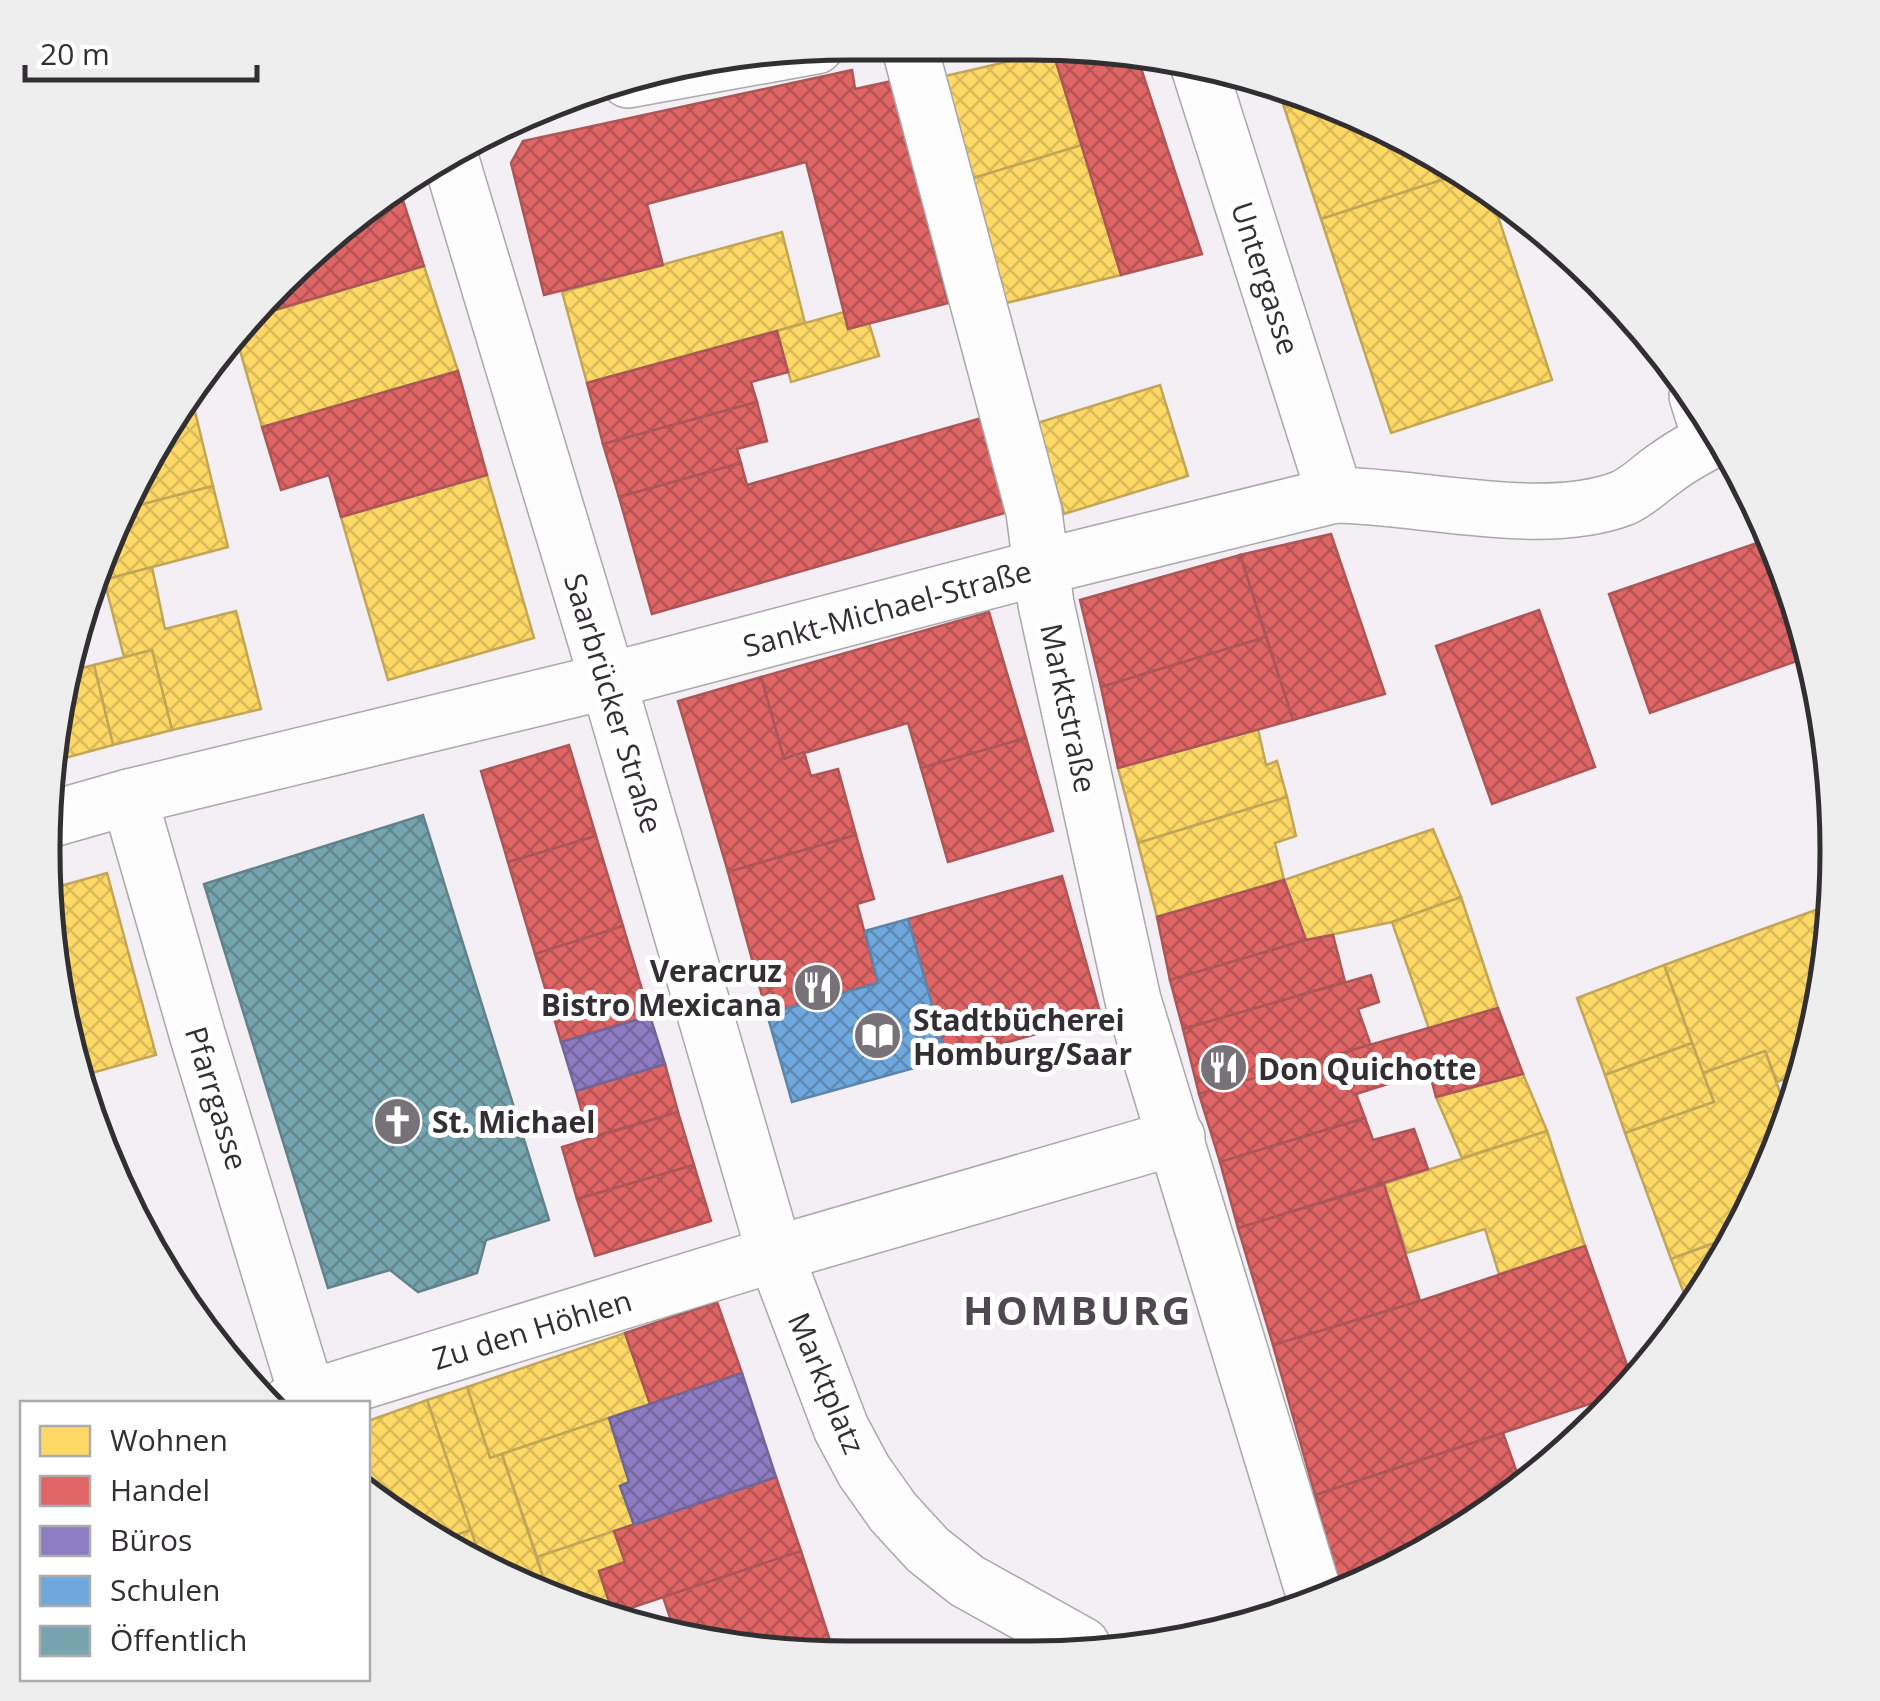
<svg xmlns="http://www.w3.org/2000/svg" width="1880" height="1701" font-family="'Open Sans',sans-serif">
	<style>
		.homes { fill: url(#homes-cross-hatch); stroke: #c2a657; stroke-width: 2.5 }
		.shops { fill: url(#shops-cross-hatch); stroke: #ac5657; stroke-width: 2.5 }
		.offices { fill: url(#offices-cross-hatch); stroke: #726598; stroke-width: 2.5 }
		.schools { fill: url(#schools-cross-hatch); stroke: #5d84a9; stroke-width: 2.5 }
		.public { fill: url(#public-cross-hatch); stroke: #62828a; stroke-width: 2.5 }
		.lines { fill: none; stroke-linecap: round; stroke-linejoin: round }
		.street-casing { stroke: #aaa6aa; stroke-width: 58 }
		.street { stroke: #fdfdfd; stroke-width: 55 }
		.labels { text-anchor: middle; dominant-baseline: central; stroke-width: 10; stroke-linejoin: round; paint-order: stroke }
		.street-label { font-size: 30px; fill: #322f33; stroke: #fff }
		.poi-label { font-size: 30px; font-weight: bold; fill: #322f33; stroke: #fff; text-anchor: start }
		.district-label { font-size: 40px; font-weight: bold; letter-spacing: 2.5px; fill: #4f4850; stroke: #fff }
		.rim { fill: none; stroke: #322f33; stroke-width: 5 }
	</style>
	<defs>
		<pattern id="homes-cross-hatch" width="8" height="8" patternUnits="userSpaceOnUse" patternTransform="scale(2.5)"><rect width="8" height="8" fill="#ffd966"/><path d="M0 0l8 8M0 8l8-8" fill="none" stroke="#dbbb59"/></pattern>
		<pattern id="shops-cross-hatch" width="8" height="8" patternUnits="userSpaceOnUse" patternTransform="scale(2.5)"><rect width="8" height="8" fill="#e06666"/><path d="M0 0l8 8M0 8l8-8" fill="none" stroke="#b65455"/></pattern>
		<pattern id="offices-cross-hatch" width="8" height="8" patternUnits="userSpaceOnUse" patternTransform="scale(2.5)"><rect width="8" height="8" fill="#8e7cc3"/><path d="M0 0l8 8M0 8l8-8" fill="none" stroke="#75669f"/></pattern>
		<pattern id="schools-cross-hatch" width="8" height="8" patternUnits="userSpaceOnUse" patternTransform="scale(2.5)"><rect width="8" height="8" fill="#6fa8dc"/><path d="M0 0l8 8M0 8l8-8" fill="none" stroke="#5c89b3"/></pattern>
		<pattern id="public-cross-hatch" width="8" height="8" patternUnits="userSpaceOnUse" patternTransform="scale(2.5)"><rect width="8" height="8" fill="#76a5af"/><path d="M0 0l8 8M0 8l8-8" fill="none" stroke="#61878f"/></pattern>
	</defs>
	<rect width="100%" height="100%" fill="#f4eff4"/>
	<g class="homes">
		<path d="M1049 52H1053L1082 145 967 180 941 77Z"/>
		<path d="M1285 88 1339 104 1466 172 1321 219 1280 95Z"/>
		<path d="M1082 145 1121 275 998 305 967 180Z"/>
		<path d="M1466 172 1488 186 1552 380 1391 433 1321 219Z"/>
		<path d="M782 232 805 323 587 383 562 292Z"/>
		<path d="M424 266 458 371 262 427 235 333 251 317Z"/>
		<path d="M844 312 848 329 869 323 879 356 791 382 777 331Z"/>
		<path d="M1160 385 1188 476 1064 514 1037 423Z"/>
		<path d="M190 391 213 486 120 510 126 494Z"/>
		<path d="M487 475 534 638 388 680 341 517Z"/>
		<path d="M213 486 228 547 96 582 120 510Z"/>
		<path d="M152 567 165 629 236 611 261 709 172 730 152 650 124 657 104 580Z"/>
		<path d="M152 650 172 730 113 745 94 665Z"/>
		<path d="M94 665 113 745 54 761 52 752 58 692 65 672Z"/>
		<path d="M1258 729 1266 765 1277 761 1287 797 1138 843 1118 768Z"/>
		<path d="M1287 797 1296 836 1275 843 1284 880 1157 917 1138 843Z"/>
		<path d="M1433 829 1461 897 1392 922 1306 940 1284 880Z"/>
		<path d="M107 873 156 1055 81 1076 58 1009 46 890Z"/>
		<path d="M1461 897 1498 1008 1429 1029 1392 922Z"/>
		<path d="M1832 904 1822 1008 1802 1073 1777 1082 1765 1051 1703 1073 1664 965Z"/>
		<path d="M1664 965 1692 1043 1605 1075 1577 998Z"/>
		<path d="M1692 1043 1714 1102 1625 1133 1605 1075Z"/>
		<path d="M1765 1051 1789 1117 1776 1159 1762 1187 1749 1191 1753 1203 1736 1235 1671 1259 1625 1133 1714 1102 1703 1073Z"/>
		<path d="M1523 1074 1547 1131 1462 1158 1436 1097Z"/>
		<path d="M1547 1131 1585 1246 1499 1274 1485 1229 1407 1253 1384 1184Z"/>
		<path d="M1736 1235 1702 1299 1691 1312 1671 1259Z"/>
		<path d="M625 1333 650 1404 490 1458 467 1387Z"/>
		<path d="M467 1387 490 1458 502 1454 544 1580 526 1586 483 1567 427 1400Z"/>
		<path d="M427 1400 471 1530 435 1542 368 1494V1421Z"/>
		<path d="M609 1418 629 1482 620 1486 634 1525 537 1557 502 1454Z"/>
		<path d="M471 1530 483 1567 447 1551 435 1542Z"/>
		<path d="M614 1531 625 1562 599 1571 613 1614 601 1618 591 1616 526 1586 544 1580 537 1557Z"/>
	</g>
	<g class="shops">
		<path d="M1053 52 1137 56 1202 254 1121 275Z"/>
		<path d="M852 70 855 89 892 81 948 303 848 329 806 162 647 204 663 265 544 295 511 163 523 141Z"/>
		<path d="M398 185 424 266 251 317 358 210Z"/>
		<path d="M777 331 788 372 751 382 757 402 603 444 587 383Z"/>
		<path d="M458 371 487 475 341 517 329 475 281 490 262 427Z"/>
		<path d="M757 402 767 441 737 449 741 463 619 497 603 444Z"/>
		<path d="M992 415 1019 509 652 614 619 497 741 463 747 485Z"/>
		<path d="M1331 534 1385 694 1293 720 1240 555Z"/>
		<path d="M1774 537 1811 656 1650 713 1609 594Z"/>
		<path d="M1240 555 1266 637 1101 687 1080 600Z"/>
		<path d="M1539 610 1595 767 1492 804 1436 646Z"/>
		<path d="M989 612 1026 738 921 768 908 723 784 759 761 677Z"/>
		<path d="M1266 637 1293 720 1118 768 1101 687Z"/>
		<path d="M761 677 784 759 804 752 811 776 838 769 856 835 728 872 678 701Z"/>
		<path d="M1026 738 1053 831 948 862 921 768Z"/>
		<path d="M569 745 596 836 508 862 481 771Z"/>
		<path d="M856 835 874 899 857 904 878 983 767 1014 728 872Z"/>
		<path d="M596 836 623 926 535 954 508 862Z"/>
		<path d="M1062 876 1101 1016 947 1059 908 919Z"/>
		<path d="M1284 880 1306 940 1170 980 1157 917Z"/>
		<path d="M623 926 650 1016 561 1042 535 954Z"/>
		<path d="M1333 935 1345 982 1183 1029 1170 980 1306 940Z"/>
		<path d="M1371 975 1379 1002 1358 1009 1371 1046 1199 1094 1183 1029Z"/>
		<path d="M1498 1008 1523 1074 1436 1097 1429 1071 1356 1094 1365 1118 1220 1162 1199 1094Z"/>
		<path d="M665 1064 678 1112 589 1138 576 1091Z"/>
		<path d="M678 1112 694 1165 577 1199 562 1147Z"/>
		<path d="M1365 1118 1373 1140 1414 1129 1428 1169 1238 1228 1220 1162Z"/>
		<path d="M694 1165 711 1221 595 1256 577 1199Z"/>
		<path d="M1384 1184 1420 1301 1273 1345 1238 1228Z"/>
		<path d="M1585 1246 1633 1382 1626 1392 1315 1495 1273 1345 1420 1301Z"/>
		<path d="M717 1302 742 1373 650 1404 625 1333Z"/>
		<path d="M1503 1433 1522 1487 1479 1522 1346 1593 1339 1588 1315 1495Z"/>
		<path d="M776 1477 801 1551 613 1614 599 1571 625 1562 614 1531Z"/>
		<path d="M801 1551 833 1650 746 1652 676 1635 663 1597Z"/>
	</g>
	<g class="offices">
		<path d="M650 1016 665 1064 576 1091 561 1042Z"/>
		<path d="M742 1373 776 1477 634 1525 620 1486 629 1482 609 1418Z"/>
	</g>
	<path class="schools" d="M908 919 947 1059 792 1102 767 1014 878 983 865 931Z"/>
	<path class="public" d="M423 815 549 1220 486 1240 477 1273 418 1292 390 1270 328 1288 204 884Z"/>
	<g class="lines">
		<defs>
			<g id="street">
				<path d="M909 45 1034 512 1046 604 1133 1000 1317 1604"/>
				<path d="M1197 61 1335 495"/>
				<path d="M628 80 816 46"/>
				<path d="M449 153 608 681 775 1254 841 1428 864 1471 893 1512 928 1550 967 1581 1082 1645"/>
				<path d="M1697 396 1711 440"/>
				<path d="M129 797 198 1037 308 1398"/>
				<path d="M45 821 129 797 608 681 1042 567 1335 495C1421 496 1544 529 1623 498 1639 491 1653 476 1667 467 1683 455 1702 445 1720 436"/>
				<path d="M289 1404 775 1254 1177 1137"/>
			</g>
		</defs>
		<use href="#street" class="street-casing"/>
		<use href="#street" class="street"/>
	</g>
	<defs>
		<symbol id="restaurant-disc" viewBox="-11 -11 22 22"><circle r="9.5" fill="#767277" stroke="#fff"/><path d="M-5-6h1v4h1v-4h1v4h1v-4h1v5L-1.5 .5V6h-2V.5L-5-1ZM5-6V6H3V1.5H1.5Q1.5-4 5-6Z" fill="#fff"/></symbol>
		<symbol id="library-disc" viewBox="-11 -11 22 22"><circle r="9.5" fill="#767277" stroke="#fff"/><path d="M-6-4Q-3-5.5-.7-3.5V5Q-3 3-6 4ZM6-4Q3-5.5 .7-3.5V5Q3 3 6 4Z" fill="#fff"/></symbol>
		<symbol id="church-disc" viewBox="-11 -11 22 22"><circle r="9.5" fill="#767277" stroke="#fff"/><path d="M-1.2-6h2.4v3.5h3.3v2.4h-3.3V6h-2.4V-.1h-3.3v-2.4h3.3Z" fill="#fff"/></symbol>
	</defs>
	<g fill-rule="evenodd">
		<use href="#restaurant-disc" x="790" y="960" width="55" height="55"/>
		<use href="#library-disc" x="850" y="1008" width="55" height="55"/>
		<use href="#restaurant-disc" x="1196" y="1040" width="55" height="55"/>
		<use href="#church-disc" x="370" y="1094" width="55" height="55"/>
	</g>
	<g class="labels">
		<g class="street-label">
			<text transform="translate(1266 278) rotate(72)">Untergasse</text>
			<text transform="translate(887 608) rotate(-15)">Sankt-Michael-Straße</text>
			<text transform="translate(614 703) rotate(73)">Saarbrücker Straße</text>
			<text transform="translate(1069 708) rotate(78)">Marktstraße</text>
			<text transform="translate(217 1098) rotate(73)">Pfarrgasse</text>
			<text transform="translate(532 1329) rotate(-17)">Zu den Höhlen</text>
			<text transform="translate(827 1383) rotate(67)">Marktplatz</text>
		</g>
		<g class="poi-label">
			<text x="782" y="970" text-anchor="end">Veracruz<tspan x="782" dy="34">Bistro Mexicana</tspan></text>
			<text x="913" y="1019">Stadtbücherei<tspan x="913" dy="34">Homburg/Saar</tspan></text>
			<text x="1258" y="1068">Don Quichotte</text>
			<text x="432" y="1121">St. Michael</text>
		</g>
		<g class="district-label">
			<text x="1078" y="1309">HOMBURG</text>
		</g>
	</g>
	<path d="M0 0H1880V1701H0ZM850 60H1030A790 790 0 0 1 1820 850V851A790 790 0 0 1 1030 1641H850A790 790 0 0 1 60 851V850A790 790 0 0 1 850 60Z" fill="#efeeef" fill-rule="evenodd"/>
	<path class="rim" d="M850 60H1030A790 790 0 0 1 1820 850V851A790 790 0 0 1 1030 1641H850A790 790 0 0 1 60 851V850A790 790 0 0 1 850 60Z"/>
	<rect x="20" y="1401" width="350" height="280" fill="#ffffff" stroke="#adacad" stroke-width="2.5"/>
	<rect x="40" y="1426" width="50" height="30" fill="#ffd966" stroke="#adacad" stroke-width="2.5"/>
	<text x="110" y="1451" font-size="30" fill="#322f33">Wohnen</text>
	<rect x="40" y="1476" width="50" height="30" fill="#e06666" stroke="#adacad" stroke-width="2.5"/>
	<text x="110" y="1501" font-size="30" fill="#322f33">Handel</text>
	<rect x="40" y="1526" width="50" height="30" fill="#8e7cc3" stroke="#adacad" stroke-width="2.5"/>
	<text x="110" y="1551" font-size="30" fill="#322f33">Büros</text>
	<rect x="40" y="1576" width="50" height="30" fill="#6fa8dc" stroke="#adacad" stroke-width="2.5"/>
	<text x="110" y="1601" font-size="30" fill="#322f33">Schulen</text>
	<rect x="40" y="1626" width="50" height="30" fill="#76a5af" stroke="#adacad" stroke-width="2.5"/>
	<text x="110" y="1651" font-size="30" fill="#322f33">Öffentlich</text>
	<path d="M25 65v15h232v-15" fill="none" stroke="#322f33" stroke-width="5"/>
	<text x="40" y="65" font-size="30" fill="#322f33" stroke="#ffffff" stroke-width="8" paint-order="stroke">20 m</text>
</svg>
